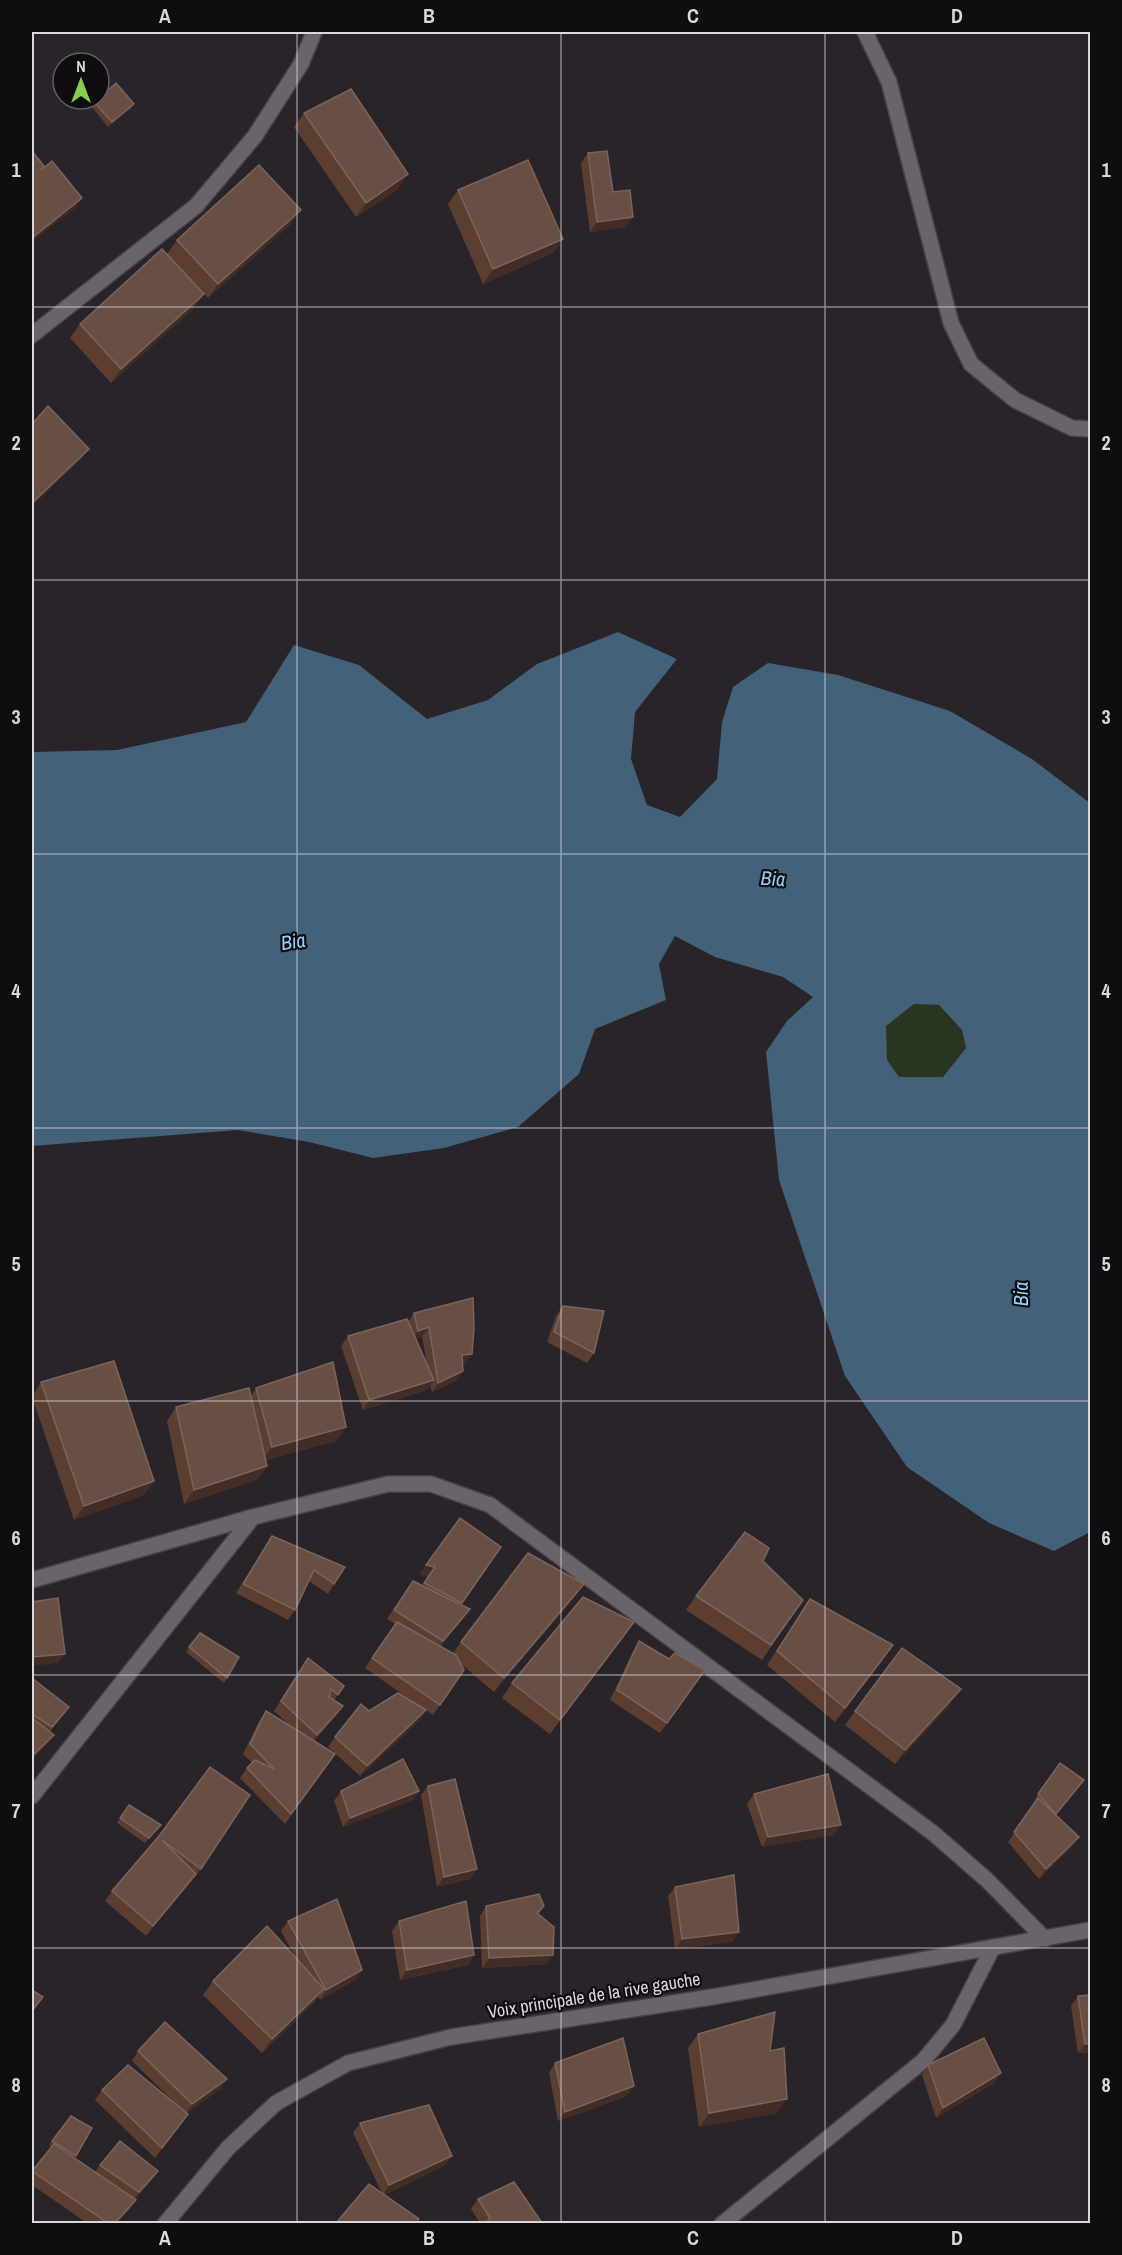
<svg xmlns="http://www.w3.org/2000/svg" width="1122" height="2255" font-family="'Archivo Narrow',sans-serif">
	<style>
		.green { fill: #2a3520 }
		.water { fill: #436178; fill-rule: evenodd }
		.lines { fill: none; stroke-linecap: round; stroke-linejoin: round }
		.street-casing { stroke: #464147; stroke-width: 18 }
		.secondary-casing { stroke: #464147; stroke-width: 18 }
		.street { stroke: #6a636b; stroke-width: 15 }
		.secondary { stroke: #6a636b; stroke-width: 15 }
		.wall { fill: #5c3e31; fill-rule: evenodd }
		.shaded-wall { fill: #422d26 }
		.building { fill: #694f43; stroke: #7b645b; stroke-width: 1.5 }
		.grid { fill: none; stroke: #dbd7dc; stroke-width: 1.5; stroke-opacity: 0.55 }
		.labels { text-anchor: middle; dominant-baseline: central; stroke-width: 4.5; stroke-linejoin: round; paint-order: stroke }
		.street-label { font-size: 18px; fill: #dbd7dc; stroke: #100d10 }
		.water-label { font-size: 20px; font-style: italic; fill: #9ad1fb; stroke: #100d10 }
		.neatline { fill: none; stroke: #dbd7dc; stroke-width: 2 }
		.grid-label { font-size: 20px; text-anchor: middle; font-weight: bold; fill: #dbd7dc }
	</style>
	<rect width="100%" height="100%" fill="#29232a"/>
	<path class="green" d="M914 1004 939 1005 962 1030 966 1048 943 1077H899L887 1060 886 1026Z"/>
	<path class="water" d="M618 632 677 659 635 712 631 759 647 805 680 817 717 779 722 722 733 687 768 663 838 675 950 711 1032 759 1090 803V1532L1054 1551 989 1523 907 1467 845 1376 779 1180 766 1052 787 1021 813 997 783 977 715 957 675 936 659 964 666 1000 595 1029 579 1074 518 1127 444 1148 373 1158 309 1142 238 1130 32 1146V752L117 750 246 722 294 645 359 665 427 719 488 700 537 664ZM914 1004 939 1005 962 1030 966 1048 943 1077H899L887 1060 886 1026Z"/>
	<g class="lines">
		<defs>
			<g id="street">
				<path d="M865 32 889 82 951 323 971 364 1015 400 1072 428 1090 429"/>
				<path d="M32 335 196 206 255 136 301 64 314 32"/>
				<path d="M32 1580 253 1517 388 1484H431L490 1505 933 1833 987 1880 1045 1939"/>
				<path d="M32 1796 253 1517"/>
				<path d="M722 2224 923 2061 953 2025 993 1947"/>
			</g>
			<path id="secondary" d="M165 2224 228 2148 276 2103 348 2063 451 2037 712 1997 1090 1930"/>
		</defs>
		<use href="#street" class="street-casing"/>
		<use href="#secondary" class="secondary-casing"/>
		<use href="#street" class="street"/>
		<use href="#secondary" class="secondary"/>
	</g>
	<g class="wall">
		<path d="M94 102 134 104 130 109 108 127 91 106Z"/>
		<path d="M304 113 398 189 356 217 294 127Z"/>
		<path d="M588 153 613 192 626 227 590 232 581 163Z"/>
		<path d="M458 190 563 239 553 253 483 284 448 204Z"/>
		<path d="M291 224 208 298 167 254 177 240Z"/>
		<path d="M204 294 194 308 111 383 70 338 80 324Z"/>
		<path d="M563 1306 594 1353 587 1363 547 1342 556 1316Z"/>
		<path d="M414 1313 465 1364H463L456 1381 432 1392 430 1385 427 1390 363 1410 341 1346 348 1336 408 1322ZM422 1337 427 1364 416 1339Z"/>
		<path d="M41 1382 154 1481 144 1495 74 1520 32 1397Z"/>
		<path d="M256 1388 346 1427 336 1441 266 1460 267 1466 257 1480 184 1504 167 1421 176 1407 251 1396Z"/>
		<path d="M272 1536 345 1567 328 1594 309 1581 295 1610 288 1620 236 1593Z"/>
		<path d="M501 1547 461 1605 463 1619 440 1646 453 1653 461 1642 584 1584 574 1598 494 1692 461 1664 464 1670 433 1715 426 1710 420 1720 360 1776 328 1747 335 1737 369 1711 421 1707 365 1668 395 1624 387 1619 413 1581 422 1586 428 1577 419 1574Z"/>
		<path d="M696 1596 803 1600 762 1660 686 1610Z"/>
		<path d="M810 1599 883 1660 835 1722 767 1665Z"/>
		<path d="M200 1633 227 1678 224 1683 186 1652Z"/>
		<path d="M624 1636 550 1734 502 1698 512 1683Z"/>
		<path d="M639 1641 669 1659 705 1670 660 1733 610 1700 633 1651Z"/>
		<path d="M308 1658 344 1686 334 1700 343 1706 336 1716 314 1741 335 1754 285 1824 240 1778 247 1768 252 1763 243 1754 259 1721 266 1711 290 1726 274 1711Z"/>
		<path d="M32 1678 69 1707 50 1732 47 1744 32 1759Z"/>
		<path d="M951 1704 895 1764 845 1725 855 1711Z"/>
		<path d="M1060 1763 1056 1815 1072 1847 1039 1879 1008 1842 1037 1801 1035 1799Z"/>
		<path d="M428 1786 477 1869 470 1879 437 1887 421 1795Z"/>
		<path d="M341 1791 413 1800 343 1827 334 1801Z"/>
		<path d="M754 1794 834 1835 762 1847 747 1804Z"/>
		<path d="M129 1805 157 1830 145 1843 117 1823Z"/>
		<path d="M159 1836 201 1869 194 1878H193L146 1936 105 1901 112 1891Z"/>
		<path d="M675 1887 739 1932 732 1942 675 1949 668 1896Z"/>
		<path d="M486 1906H544L539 1914 553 1955 546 1964 482 1968 480 1916Z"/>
		<path d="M288 1921 362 1970 355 1980 320 2000 318 1997 314 2003 262 2053 203 1995 213 1981 296 1958 281 1931Z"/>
		<path d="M399 1921 474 1955 468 1965 400 1980 392 1931Z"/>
		<path d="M1090 1995V2052L1078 2053 1071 2006 1078 1996Z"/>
		<path d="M698 2034 770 2051 777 2113 699 2127 688 2048Z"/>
		<path d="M138 2051 227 2079 220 2089 187 2113 188 2114 181 2124 155 2158 95 2100 102 2090 177 2105 132 2061Z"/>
		<path d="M555 2063 627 2096 558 2121 549 2073Z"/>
		<path d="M928 2065 994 2083 936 2118 922 2075Z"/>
		<path d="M360 2123 452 2156 445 2165 384 2195 382 2193 353 2133Z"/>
		<path d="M92 2128 75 2158 95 2172 100 2165 151 2181 135 2199 130 2209 117 2223H87L32 2185V2173L51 2147 49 2146 52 2141Z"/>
		<path d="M478 2199 542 2223H480L471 2209Z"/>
	</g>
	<g class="shaded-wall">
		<path d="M134 104 130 109 108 127 112 122Z"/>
		<path d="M408 174 398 189 356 217 366 203Z"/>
		<path d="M82 198 75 208 32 242V238Z"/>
		<path d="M301 210 291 224 208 298 218 284Z"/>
		<path d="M633 217 626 227 590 232 597 222Z"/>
		<path d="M563 239 553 253 483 284 493 269Z"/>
		<path d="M204 294 194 308 111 383 121 369Z"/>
		<path d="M89 449 82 458 32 506V503Z"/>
		<path d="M429 1327 422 1337 411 1341 418 1331Z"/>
		<path d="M472 1354 465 1364 456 1365 462 1355Z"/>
		<path d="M463 1371 456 1381 432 1392 438 1383Z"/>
		<path d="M434 1380 427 1390 363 1410 369 1400Z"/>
		<path d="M346 1427 336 1441 262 1461 272 1447Z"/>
		<path d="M267 1466 257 1480 184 1504 194 1490Z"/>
		<path d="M154 1481 144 1495 74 1520 84 1506Z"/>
		<path d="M426 1565 435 1567 428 1577 419 1574Z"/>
		<path d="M584 1584 574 1598 494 1692 504 1678Z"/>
		<path d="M470 1609 463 1619 437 1651 443 1641Z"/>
		<path d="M634 1622 624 1636 550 1734 560 1720Z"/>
		<path d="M893 1645 883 1660 835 1722 845 1708Z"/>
		<path d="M65 1654 58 1663 32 1666V1657Z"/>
		<path d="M961 1689 951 1704 895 1764 905 1750Z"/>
		<path d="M343 1706 336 1716 310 1745 317 1735Z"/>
		<path d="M426 1710 420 1720 360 1776 367 1766Z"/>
		<path d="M54 1735 47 1744 32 1759V1756Z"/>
		<path d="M419 1791 413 1800 343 1827 350 1818Z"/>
		<path d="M841 1825 834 1835 762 1847 768 1837Z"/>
		<path d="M1079 1837 1072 1847 1039 1879 1046 1869Z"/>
		<path d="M477 1869 470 1879 437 1887 444 1877Z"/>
		<path d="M196 1874 189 1884 146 1936 153 1926Z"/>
		<path d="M739 1932 732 1942 675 1949 682 1939Z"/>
		<path d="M474 1955 468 1965 400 1980 407 1970Z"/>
		<path d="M553 1955 546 1964 482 1968 489 1958Z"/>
		<path d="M362 1970 355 1980 320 2000 326 1990Z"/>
		<path d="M324 1989 314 2003 262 2053 272 2039Z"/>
		<path d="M1090 2043V2052L1078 2053 1085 2044Z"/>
		<path d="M1001 2073 994 2083 936 2118 943 2108Z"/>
		<path d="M227 2079 220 2089 186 2114 192 2104Z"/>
		<path d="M634 2086 627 2096 558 2121 565 2112Z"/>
		<path d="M787 2099 777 2113 699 2127 709 2113Z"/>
		<path d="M452 2156 445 2165 383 2195 389 2185Z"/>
		<path d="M158 2171 151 2181 132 2202 139 2192Z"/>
		<path d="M136 2200 130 2209 117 2223H115Z"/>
	</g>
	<g class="building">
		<path d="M116 83 134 104 112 122 94 102 97 99H99V98Z"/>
		<path d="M351 89 408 174 366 203 304 113Z"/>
		<path d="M32 151 44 166 41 170 52 161 82 198 32 238Z"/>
		<path d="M607 151 613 192 630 190 633 217 597 222 588 153Z"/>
		<path d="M528 160 563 239 493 269 458 190Z"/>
		<path d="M259 165 301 210 218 284 177 240Z"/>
		<path d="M162 249 204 294 121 369 80 324Z"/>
		<path d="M48 406 89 449 32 503V424Z"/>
		<path d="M473 1298 474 1327 472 1354 462 1355 463 1371 438 1383 429 1327 418 1331 414 1313Z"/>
		<path d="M563 1306 604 1311 594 1353 554 1332Z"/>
		<path d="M407 1319 434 1380 369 1400 348 1336Z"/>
		<path d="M114 1361 154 1481 84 1506 41 1382Z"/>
		<path d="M333 1362 346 1427 272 1447 256 1388Z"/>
		<path d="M249 1388 267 1466 194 1490 176 1407Z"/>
		<path d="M460 1518 501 1547 462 1603 424 1583 435 1567 426 1565Z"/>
		<path d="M745 1532 769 1548 763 1561 803 1600 771 1645 696 1596Z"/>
		<path d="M272 1536 345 1567 334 1584 314 1570 295 1610 243 1584Z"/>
		<path d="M528 1553 584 1584 504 1678 461 1642Z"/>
		<path d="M413 1581 470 1609 443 1641 394 1610Z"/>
		<path d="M583 1597 634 1622 560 1720 512 1683Z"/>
		<path d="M58 1598 65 1654 32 1657V1602Z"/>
		<path d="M810 1599 893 1645 845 1708 777 1651Z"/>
		<path d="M397 1622 456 1655 464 1670 440 1705 372 1658Z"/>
		<path d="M200 1633 239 1657 227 1678 189 1647Z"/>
		<path d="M639 1641 669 1659 675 1653 705 1670 667 1723 617 1690Z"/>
		<path d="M902 1648 961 1689 905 1750 855 1711Z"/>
		<path d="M308 1658 344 1686 338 1695 331 1689 329 1697 343 1706 317 1735 281 1701Z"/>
		<path d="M32 1678 69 1707 52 1727 32 1714Z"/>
		<path d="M398 1693 426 1710 367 1766 335 1737 361 1704 369 1711Z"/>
		<path d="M266 1711 335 1754 291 1814 247 1768 255 1760 274 1769 250 1744Z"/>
		<path d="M32 1718 54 1735 32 1756Z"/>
		<path d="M403 1759 419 1791 350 1818 341 1791Z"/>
		<path d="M1060 1763 1084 1780 1056 1814 1038 1794Z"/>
		<path d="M210 1767 250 1795 201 1869 162 1840 196 1874 153 1926 112 1891 159 1836Z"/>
		<path d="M828 1774 841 1825 768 1837 754 1794Z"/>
		<path d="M455 1779 477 1869 444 1877 428 1786Z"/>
		<path d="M1038 1798 1079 1837 1046 1869 1014 1832Z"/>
		<path d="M129 1805 161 1825 149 1838 120 1818Z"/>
		<path d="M734 1875 739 1932 682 1939 675 1887Z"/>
		<path d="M539 1894 544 1906 537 1913 554 1927 553 1955 489 1958 486 1906Z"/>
		<path d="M337 1899 362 1970 326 1990 288 1921Z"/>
		<path d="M466 1901 474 1955 407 1970 399 1921Z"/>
		<path d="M267 1926 324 1989 272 2039 213 1981Z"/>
		<path d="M32 1990 43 1997 32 2011Z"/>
		<path d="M1090 1995V2043L1085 2044 1078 1996Z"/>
		<path d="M775 2012 770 2051 784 2048 787 2099 709 2113 698 2034Z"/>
		<path d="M165 2022 227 2079 192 2104 138 2051Z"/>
		<path d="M623 2038 634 2086 565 2112 555 2063Z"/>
		<path d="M984 2038 1001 2073 943 2108 928 2065Z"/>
		<path d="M128 2065 188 2114 162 2148 102 2090Z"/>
		<path d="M429 2105 452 2156 389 2185 360 2123Z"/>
		<path d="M71 2116 92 2128 76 2156 52 2141Z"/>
		<path d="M120 2141 158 2171 139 2192 100 2165Z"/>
		<path d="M54 2144 136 2200 115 2223H108L32 2171Z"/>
		<path d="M514 2182 542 2223H486L490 2218 478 2199Z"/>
		<path d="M369 2184 419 2219 416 2223H336Z"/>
	</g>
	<path class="grid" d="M297 32V2224M561 32V2224M825 32V2224M32 307H1090M32 580H1090M32 854H1090M32 1128H1090M32 1401H1090M32 1675H1090M32 1948H1090"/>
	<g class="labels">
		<g class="street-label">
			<text transform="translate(594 1995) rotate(-9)">Voix principale de la rive gauche</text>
		</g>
		<g class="water-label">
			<text transform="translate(773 878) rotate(3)">Bia</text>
			<text transform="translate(293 941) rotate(-9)">Bia</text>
			<text transform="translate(1020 1294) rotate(-90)">Bia</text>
		</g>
	</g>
	<rect width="1122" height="2255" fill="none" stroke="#100d10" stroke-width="66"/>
	<g transform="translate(81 81)"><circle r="28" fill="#100d10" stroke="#615e62" stroke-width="1.5"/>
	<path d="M0-4.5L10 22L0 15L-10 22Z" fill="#87cf4a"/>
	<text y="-9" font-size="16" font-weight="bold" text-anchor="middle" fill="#dbd7dc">N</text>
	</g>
	<rect x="33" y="33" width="1056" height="2189" class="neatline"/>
	<g class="grid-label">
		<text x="165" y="23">A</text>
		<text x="429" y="23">B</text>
		<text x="693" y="23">C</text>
		<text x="957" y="23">D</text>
		<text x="16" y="177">1</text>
		<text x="1106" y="177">1</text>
		<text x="16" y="450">2</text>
		<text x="1106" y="450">2</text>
		<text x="16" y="724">3</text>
		<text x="1106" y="724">3</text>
		<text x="16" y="998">4</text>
		<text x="1106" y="998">4</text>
		<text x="16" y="1271">5</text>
		<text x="1106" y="1271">5</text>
		<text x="16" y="1545">6</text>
		<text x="1106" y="1545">6</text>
		<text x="16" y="1818">7</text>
		<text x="1106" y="1818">7</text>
		<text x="16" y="2092">8</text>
		<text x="1106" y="2092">8</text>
		<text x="165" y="2245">A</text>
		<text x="429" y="2245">B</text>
		<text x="693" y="2245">C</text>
		<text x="957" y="2245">D</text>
	</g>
</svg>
